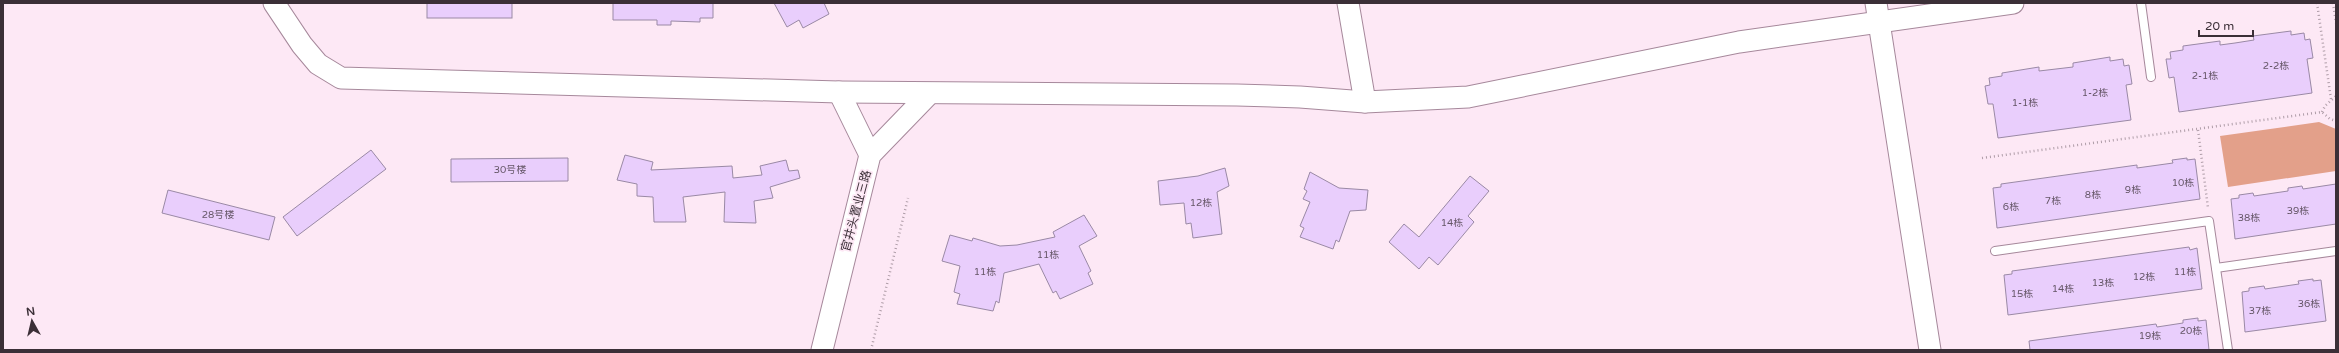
<svg xmlns="http://www.w3.org/2000/svg" width="2339" height="353" font-family="'Varela Round','Noto Sans SC',sans-serif">
	<style>
		.forest { fill: #e3a08a }
		.building { fill: #e9cefc; stroke: #9a89a5 }
		.lines { fill: none; stroke-linecap: round; stroke-linejoin: round }
		.lane-casing { stroke: #a6889b; stroke-width: 10 }
		.secondary-casing { stroke: #a6889b; stroke-width: 23 }
		.path { stroke: #af9da8; stroke-width: 2.5; stroke-dasharray: 1 3; stroke-linecap: butt }
		.lane { stroke: #fff; stroke-width: 8 }
		.secondary { stroke: #fff; stroke-width: 21 }
		.labels { text-anchor: middle; dominant-baseline: central; stroke-width: 3.5; stroke-linejoin: round; paint-order: stroke }
		.number-label { font-size: 10px; fill: #665768 }
		.street-label { font-size: 12px; fill: #3b2f37; stroke: #fde8f5 }
	</style>
	<rect width="100%" height="100%" fill="#fde8f5"/>
	<path class="forest" d="M2319 122 2336 129V171L2228 187 2220 136Z"/>
	<g class="building">
		<rect x="427" y="3" width="85" height="15"/>
		<path d="M613 3H713V18H700V22L671 21V25H657V20H613Z"/>
		<path d="M774 3H824L829 14 803 28 799 20 787 27Z"/>
		<path d="M2291 31V35L2304 33 2305 40 2310 39 2313 58 2307 59 2312 93 2179 112 2174 77 2169 78 2166 59H2171L2170 52 2183 50V46L2220 41V45L2235 43 2254 40 2253 36Z"/>
		<path d="M2110 57V61L2123 59 2124 66 2129 65 2132 84 2126 85 2131 120 1998 138 1993 104H1988L1985 86 1990 85 1989 78 2002 76V73L2039 67V71L2073 67V63Z"/>
		<path d="M371 150 386 169 297 236 283 217Z"/>
		<path d="M625 155 653 162 651 170 732 166 733 178 762 175 760 166 786 160 789 171 798 170 800 178 770 187 773 198 754 201 756 223 724 222 725 192 683 197 686 222H654L653 197 637 196V184L617 180Z"/>
		<path d="M568 158V181L451 182V159Z"/>
		<path d="M2187 158V160L2195 159 2200 199 1997 228 1993 188 2001 187V184L2137 165V168L2173 163 2172 160Z"/>
		<path d="M1225 168 1229 186 1217 192 1222 234 1193 238 1191 223 1186 224 1184 203 1160 205 1158 181 1198 176Z"/>
		<path d="M1310 172 1339 188 1368 190 1366 210 1350 211 1339 242 1336 240 1333 249 1300 237 1304 228 1300 226 1310 202 1303 199 1307 191 1304 189Z"/>
		<path d="M1470 176 1489 191 1468 216 1474 222 1438 265 1429 257 1419 269 1389 242 1404 224 1419 237Z"/>
		<path d="M2336 184V224L2235 239 2231 199 2239 198V195L2253 193 2254 196 2288 191V188L2302 186 2303 189Z"/>
		<path d="M168 190 275 217 269 240 162 213Z"/>
		<path d="M1084 215 1097 236 1079 246 1091 271 1088 273 1093 284 1060 299 1056 291 1053 293 1039 264 1004 273 999 303 996 301 993 311 957 304 960 294 954 292 960 266 942 261 950 235 972 241 973 238 1000 246 1017 245 1055 237 1053 232Z"/>
		<path d="M2189 247 2190 250 2197 248 2202 289 2008 315 2004 275 2012 274V271Z"/>
		<path d="M2313 279V281L2321 280 2326 321 2245 332 2242 292 2249 291V288L2264 286 2265 289 2299 284 2298 281Z"/>
		<path d="M2198 318V321L2206 320 2209 350H2030L2029 341 2156 324 2157 327 2183 323V320Z"/>
	</g>
	<g class="lines">
		<defs>
			<g id="lane">
				<path d="M2141 3 2151 77"/>
				<path d="M1995 251 2209 221 2228 350"/>
				<path d="M2216 268 2336 251"/>
			</g>
			<g id="secondary">
				<path d="M274 3 302 45 318 64 341 78 839 92 1237 95 1300 97 1365 102 1468 97 1739 42 2013 3"/>
				<path d="M1348 3 1365 102"/>
				<path d="M1876 3 1930 350"/>
				<path d="M839 92 870 155"/>
				<path d="M822 350 870 155 929 94"/>
			</g>
		</defs>
		<use href="#lane" class="lane-casing"/>
		<use href="#secondary" class="secondary-casing"/>
		<g class="path">
			<path d="M2317 3 2331 99"/>
			<path d="M2333 3 2336 23"/>
			<path d="M2322 112 2325 106 2336 96"/>
			<path d="M2198 130 2208 208"/>
			<path d="M1982 158 2322 112 2330 119 2336 121"/>
			<path d="M871 350 908 198"/>
		</g>
		<use href="#lane" class="lane"/>
		<use href="#secondary" class="secondary"/>
	</g>
	<g class="labels">
		<g class="number-label">
			<text x="2276" y="66">2-2栋</text>
			<text x="2205" y="76">2-1栋</text>
			<text x="2095" y="93">1-2栋</text>
			<text x="2025" y="103">1-1栋</text>
			<text x="510" y="170">30号楼</text>
			<text x="2183" y="183">10栋</text>
			<text x="2133" y="190">9栋</text>
			<text x="2093" y="195">8栋</text>
			<text x="2053" y="201">7栋</text>
			<text x="1201" y="203">12栋</text>
			<text x="2011" y="207">6栋</text>
			<text x="2298" y="211">39栋</text>
			<text x="218" y="215">28号楼</text>
			<text x="2249" y="218">38栋</text>
			<text x="1452" y="223">14栋</text>
			<text x="1048" y="255">11栋</text>
			<text x="985" y="272">11栋</text>
			<text x="2185" y="272">11栋</text>
			<text x="2144" y="277">12栋</text>
			<text x="2103" y="283">13栋</text>
			<text x="2063" y="289">14栋</text>
			<text x="2022" y="294">15栋</text>
			<text x="2309" y="304">36栋</text>
			<text x="2260" y="311">37栋</text>
			<text x="2191" y="331">20栋</text>
			<text x="2150" y="336">19栋</text>
		</g>
		<g class="street-label">
			<text transform="translate(856 211) rotate(-75)">官井头置业三路</text>
		</g>
	</g>
	<rect width="2339" height="353" fill="none" stroke="#3b2f37" stroke-width="8"/>
	<g transform="translate(32 321) rotate(352)" stroke="#fde8f5" stroke-width="3" paint-order="stroke">
	<path d="M0-3L7 15L0 10L-7 15Z" fill="#3b2f37"/>
	<text y="-6" font-size="11" font-weight="bold" text-anchor="middle" fill="#3b2f37">N</text>
	</g>
	<path d="M2199 30v6h54v-6" fill="none" stroke="#3b2f37" stroke-width="2"/>
	<text x="2205" y="30" font-size="12" fill="#3b2f37" stroke="#fde8f5" stroke-width="3" paint-order="stroke">20 m</text>
</svg>
